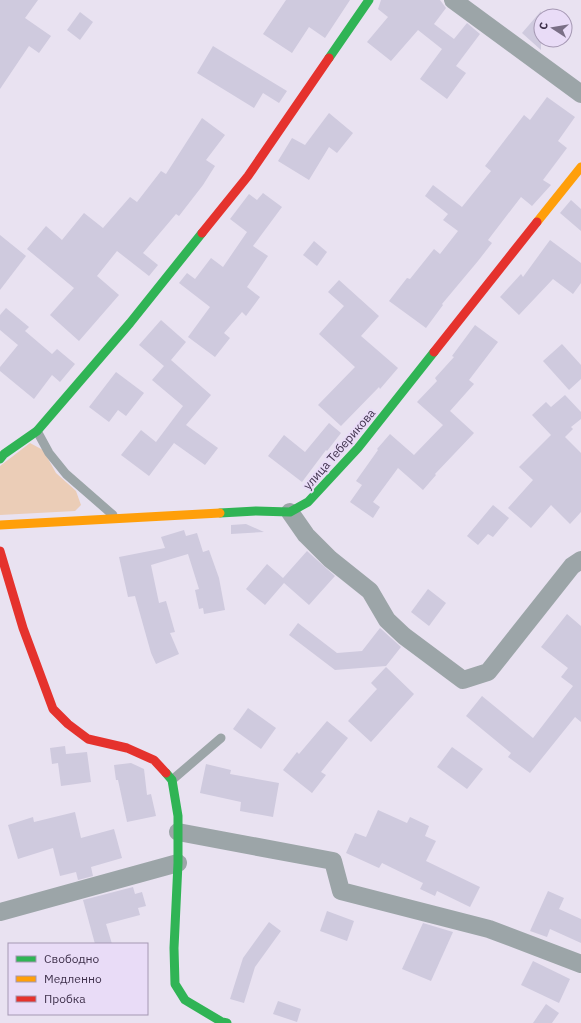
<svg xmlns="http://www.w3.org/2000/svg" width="581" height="1023" font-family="'IBM Plex Sans',sans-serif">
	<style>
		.green { fill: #ebcdb7 }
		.building { fill: #cfcade }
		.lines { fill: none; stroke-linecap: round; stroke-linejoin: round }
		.lane { stroke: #9ca5a8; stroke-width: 9 }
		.street { stroke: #9ca5a8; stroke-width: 18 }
		.fast { stroke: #30b455; stroke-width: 9 }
		.slow { stroke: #ff9f0a; stroke-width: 9 }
		.jam { stroke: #e5322d; stroke-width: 9 }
		.labels { text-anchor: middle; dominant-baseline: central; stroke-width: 4; stroke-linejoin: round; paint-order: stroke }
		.street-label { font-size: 12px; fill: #3f314c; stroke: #e9dcf7 }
	</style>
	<rect width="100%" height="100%" fill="#e9e2f1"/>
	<path class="green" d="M30 443 43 450 56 473 76 491 81 505 75 511 0 515V466Z"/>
	<g class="building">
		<path d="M0 0H38L25 18 51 36 39 53 29 46 0 89Z"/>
		<path d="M286 0H350L325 38 309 27 292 53 263 34Z"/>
		<path d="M381 0H440L446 8 434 24 454 39 467 23 480 34 456 66 466 73 447 99 420 79 442 49 418 30 391 61 367 42 388 17 378 9Z"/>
		<path d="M541 11V50L522 33Z"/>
		<path d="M80 12 93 22 80 40 67 30Z"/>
		<path d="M213 46 287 91 279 103 263 93 254 108 197 73Z"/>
		<path d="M547 97 575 117 558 141 567 148 543 180 551 185 532 206 521 197 488 240 492 243 478 261 442 304 443 305 426 328 389 301 407 278 410 279 434 249 440 254 458 231 443 220 448 214 425 196 433 185 462 207 491 171 485 166 524 115 530 120Z"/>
		<path d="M329 113 353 133 337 153 329 147 309 180 278 161 292 138 305 145Z"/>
		<path d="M202 118 225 135 206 160 215 166 203 185 179 216 176 214 143 253 158 265 149 276 117 251 97 276 119 295 79 341 50 315 74 288 27 249 46 226 62 240 84 213 103 228 130 197 137 202 161 171 166 174Z"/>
		<path d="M263 193 282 207 253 246 268 256 247 287 260 297 246 316 242 312 224 333 230 338 215 357 188 337 210 307 179 283 187 273 195 279 211 258 223 267 247 232 230 219 249 194 257 200Z"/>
		<path d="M571 200 581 209V231L560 213Z"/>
		<path d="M0 235 26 256 0 290Z"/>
		<path d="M550 240 581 263V283L573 294 553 279 519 315 500 297 521 274 523 277Z"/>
		<path d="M314 241 327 252 317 266 303 255Z"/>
		<path d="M339 280 379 316 361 336 398 368 380 389 379 387 341 426 318 405 355 367 319 334 344 306 328 292Z"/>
		<path d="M6 308 29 327 25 331 52 354 57 349 75 364 60 382 52 375 34 399 0 371V367L18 345 0 330V315Z"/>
		<path d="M161 320 186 342 171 360 211 395 186 425 218 448 205 465 174 443 149 476 121 455 141 430 156 442 183 406 152 380 164 366 139 345Z"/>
		<path d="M475 325 498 342 469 380 474 384 450 411 474 433 435 474 436 475 423 490 398 468 373 502 380 507 373 518 350 502 362 485 356 481 378 450 377 449 390 434 414 455 443 425 417 402 437 381 435 378 454 357 452 356Z"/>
		<path d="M562 344 581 365V379L569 390 543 361Z"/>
		<path d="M116 372 144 393 126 416 118 410 109 422 89 407Z"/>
		<path d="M565 395 581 412V419L571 427 573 429 565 437 581 453V512L570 524 551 505 531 528 508 508 533 480 519 467 551 435 532 415 546 402 551 407Z"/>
		<path d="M329 423 341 433 327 451 326 450 302 482 268 456 284 435 305 452Z"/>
		<path d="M493 505 509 518 493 537 488 534 478 545 467 536Z"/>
		<path d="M246 524 264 532 231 534V525Z"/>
		<path d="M184 530 186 536 197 533 203 552 209 550 219 578 225 610 204 614 203 608 199 609 195 590 199 589 188 554 151 565 159 603 166 601 175 632 170 633 179 654 156 664 151 653 135 596 128 597 119 557 165 548 161 537Z"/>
		<path d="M307 551 335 576 309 605 284 583 265 605 246 589 267 564 283 578Z"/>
		<path d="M428 589 446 603 429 626 411 612Z"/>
		<path d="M567 614 581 626V722L575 717 530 773 508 757 511 753 466 716 482 696 533 738 573 686 561 677 568 668 541 647Z"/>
		<path d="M298 623 337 653 362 651 380 628 401 647 386 666 335 670 289 635Z"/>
		<path d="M386 667 414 694 371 742 348 721 377 689 371 683Z"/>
		<path d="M248 708 276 728 261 749 233 729Z"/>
		<path d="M327 721 348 738 321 772 326 775 312 793 283 770 297 752 299 754Z"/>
		<path d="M65 746 66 754 87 752 91 782 61 786 58 763 52 764 50 748Z"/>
		<path d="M452 747 483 769 467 789 437 767Z"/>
		<path d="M131 763 144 769 147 795 151 794 156 816 127 822 118 780H116L114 765Z"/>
		<path d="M206 764 231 770 230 774 279 783 273 817 240 811 241 802 200 793Z"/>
		<path d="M378 810 407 823 410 817 429 826 425 836 436 841 426 861 480 887 470 907 437 891 435 896 420 889 423 883 382 863 379 868 346 853 355 833 366 837Z"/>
		<path d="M75 812 81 838 114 829 122 858 91 867 93 876 78 880 76 872 60 876 53 848 18 859 8 825 33 817 34 822Z"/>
		<path d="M133 887 135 894 142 892 146 906 138 908 140 915 106 924 112 944H95L83 900Z"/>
		<path d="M548 891 564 898 559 909 581 919V943L550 929 547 937 530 931Z"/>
		<path d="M327 911 354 921 347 941 320 931Z"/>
		<path d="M269 922 281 931 255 967 244 1003 230 999 243 958Z"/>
		<path d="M423 923 453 932 431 981 402 969Z"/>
		<path d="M533 961 570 979 559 1003 521 985Z"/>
		<path d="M278 1001 301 1009 297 1022 273 1014Z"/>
		<path d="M546 1004 559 1013 552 1023H533Z"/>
	</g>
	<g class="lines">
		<g class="lane">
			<path d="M37 431 49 453 66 474 113 515"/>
			<path d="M172 780 221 738"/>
		</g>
		<g class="street">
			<path d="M453 0 581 94"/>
			<path d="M290 512 306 535 330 559 370 591 387 620 404 636 463 680 488 672 572 566 581 560"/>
			<path d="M178 832 333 861 341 891 489 929 581 964"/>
			<path d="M0 912 178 863"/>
		</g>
		<g class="fast">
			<path d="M329 58 369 0"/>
			<path d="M0 459 4 454 37 431 130 323 202 233"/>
			<path d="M220 513 256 511 290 512 308 502 358 448 434 352"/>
			<path d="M166 773 172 780 178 816V863L174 948 175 984 185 1000 222 1022 227 1023"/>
		</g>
		<g class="slow">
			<path d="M537 222 581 167"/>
			<path d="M0 525 220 513"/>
		</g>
		<g class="jam">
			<path d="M202 233 248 176 329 58"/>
			<path d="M434 352 537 222"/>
			<path d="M0 551 23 628 53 709 68 724 88 739 127 748 154 760 166 773"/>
		</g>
	</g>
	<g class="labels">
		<g class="street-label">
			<text transform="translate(339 449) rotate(-49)">улица Теберикова</text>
		</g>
	</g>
	<rect x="8" y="943" width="140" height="72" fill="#e9dcf7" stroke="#a598b3"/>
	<rect x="16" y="956" width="20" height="6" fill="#30b455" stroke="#a598b3"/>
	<text x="44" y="963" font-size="12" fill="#3f314c">Свободно</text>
	<rect x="16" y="976" width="20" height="6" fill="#ff9f0a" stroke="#a598b3"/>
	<text x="44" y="983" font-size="12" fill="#3f314c">Медленно</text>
	<rect x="16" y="996" width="20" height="6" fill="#e5322d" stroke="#a598b3"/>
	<text x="44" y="1003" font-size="12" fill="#3f314c">Пробка</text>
	<g transform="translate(553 28) rotate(282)"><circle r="19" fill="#e9dcf7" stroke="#a598b3"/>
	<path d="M0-3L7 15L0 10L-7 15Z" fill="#7a6f86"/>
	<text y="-6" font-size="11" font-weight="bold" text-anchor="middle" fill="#3f314c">С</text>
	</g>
</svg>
